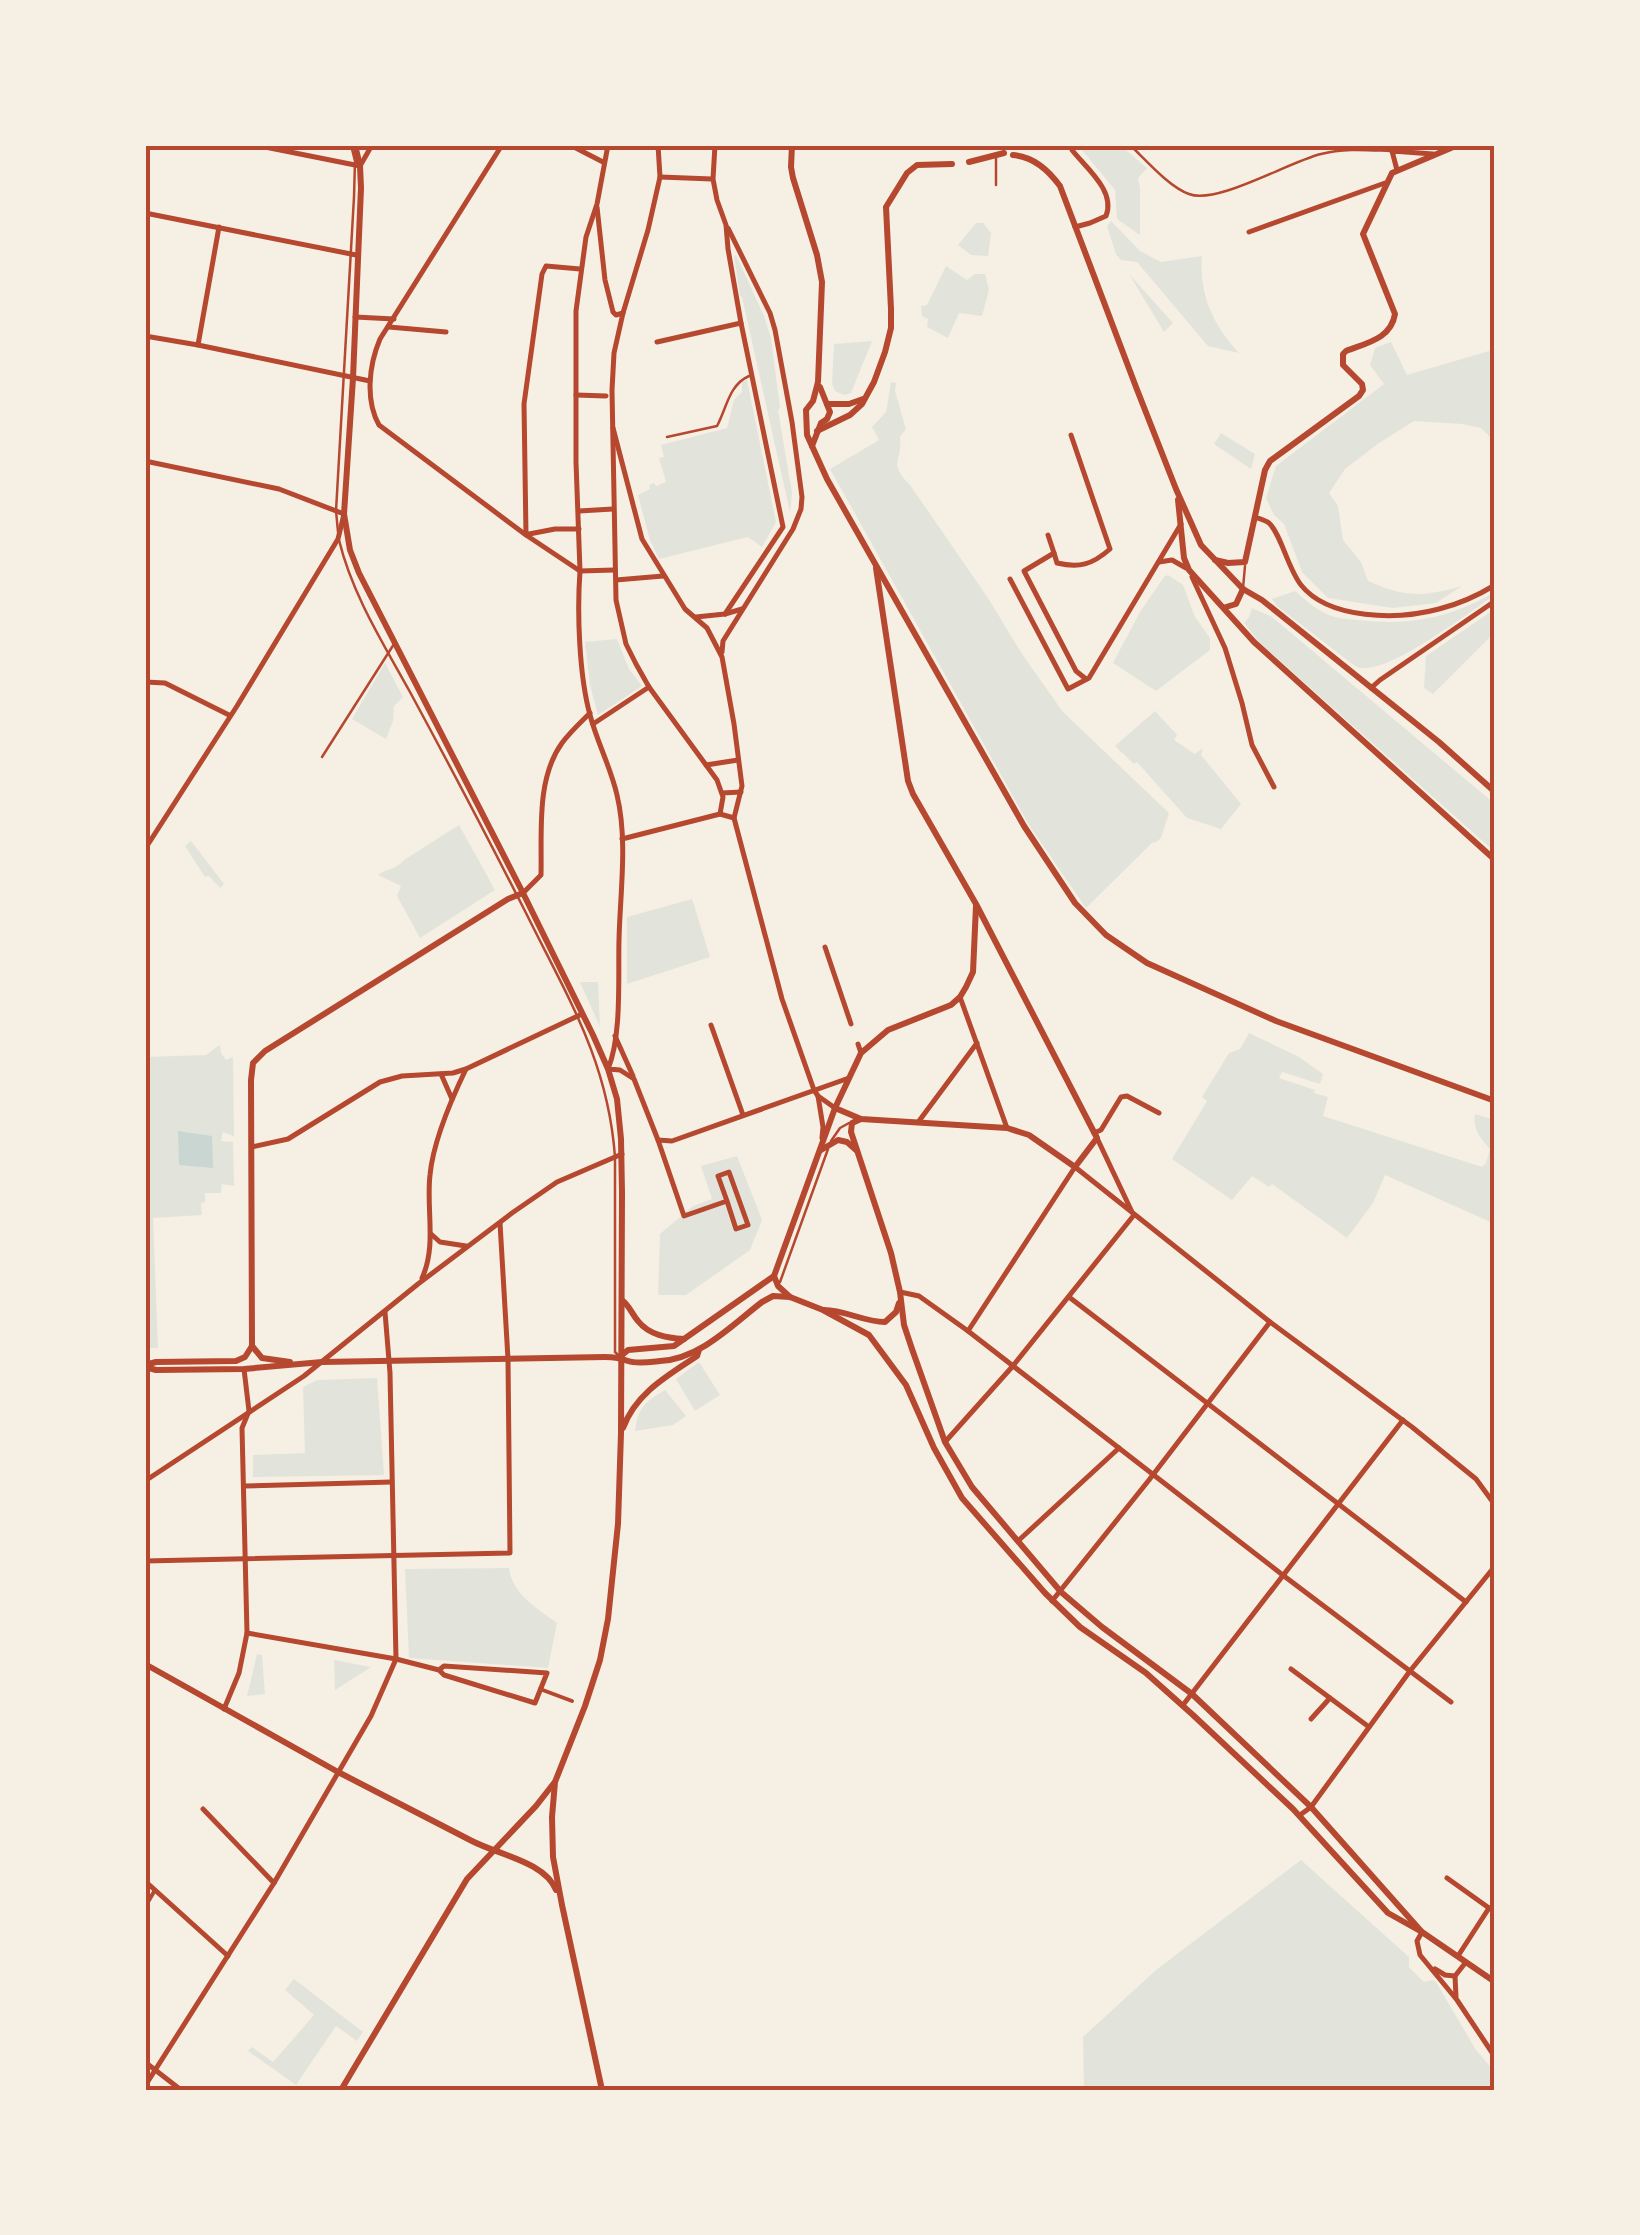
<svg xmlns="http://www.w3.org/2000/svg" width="1640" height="2235" font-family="Helvetica,sans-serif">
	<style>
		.green { fill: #e2e4dc }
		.water { fill: #c9d6d2 }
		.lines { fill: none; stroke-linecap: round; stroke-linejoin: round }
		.service { stroke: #b5482f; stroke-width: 2.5 }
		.pedestrian { stroke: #b5482f; stroke-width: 4 }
		.minor { stroke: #b5482f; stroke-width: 5 }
		.tertiary { stroke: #b5482f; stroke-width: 6 }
		.neatline { fill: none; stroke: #b5482f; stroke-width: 4 }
	</style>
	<rect width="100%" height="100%" fill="#f6efe4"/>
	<g class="green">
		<path d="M1078 145H1120L1147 168 1138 178 1140 188V235L1117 219 1115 190Z"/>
		<path d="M1111 221 1140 251 1161 262 1202 256C1199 295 1213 325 1239 353L1208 346 1137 262 1121 260 1116 254 1107 226Z"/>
		<path d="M976 223H983L991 233 988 256 971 255 958 245Z"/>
		<path d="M736 255 764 316 771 338 780 408 778 410 792 493 790 512 742 297 740 296 734 256Z"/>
		<path d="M946 266 967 280 975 274H985L989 290 982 316 959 313 948 338 927 327 928 319 922 316 921 306 927 305Z"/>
		<path d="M1129 274 1173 323 1164 332Z"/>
		<path d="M872 341 851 393 844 395 835 391 832 384 834 344Z"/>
		<path d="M1391 342 1407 375 1489 351 1495 356 1493 420 1495 421V442L1481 428 1462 424 1414 421 1379 443 1345 469 1329 493 1338 506 1343 540 1361 562 1368 581C1408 598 1421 597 1462 586L1436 603 1393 608 1328 598 1302 572 1284 524 1274 515 1266 498 1276 466 1384 384 1370 365 1375 348Z"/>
		<path d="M747 380 776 522 762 547 748 537 659 559 650 540 638 495 650 489 649 485 654 483 656 486 666 482 659 458 664 457 661 445 727 428 734 400 742 392V382Z"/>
		<path d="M891 382 896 383 895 391 906 429 900 437C903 462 887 462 910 485L988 598 1022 654 1063 712 1169 813 1161 838 1155 843 1153 842 1086 908 1029 825 830 469 879 440 872 427 886 412Z"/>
		<path d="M1221 433 1255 454 1251 469 1214 444Z"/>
		<path d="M1168 575 1183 585 1195 617 1210 638V650L1156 691 1113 663 1140 612 1164 577Z"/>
		<path d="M1295 591C1306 601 1320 613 1335 617 1342 619 1351 619 1358 620 1410 626 1450 618 1495 592V595C1467 614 1396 668 1365 668 1357 668 1357 667 1351 663L1277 606 1272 599Z"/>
		<path d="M1252 608 1272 617 1495 804V852L1260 643 1244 623 1249 617Z"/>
		<path d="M1495 609V632L1433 694 1424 688 1426 656Z"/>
		<path d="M617 639 629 669 642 686 598 715 590 685 585 642Z"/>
		<path d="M385 663 403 697 394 706 393 721 386 739 352 719Z"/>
		<path d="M1155 711 1177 735 1174 740 1195 754 1203 748 1201 755 1241 804 1221 829 1187 818 1137 762 1134 764 1115 746Z"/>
		<path d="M459 825 495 890 420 938 397 896 401 886 378 875C386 868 395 871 404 860Z"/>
		<path d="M191 841 224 884 220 888 209 876 205 877 185 846Z"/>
		<path d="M692 899 710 957 627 984V917Z"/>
		<path d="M580 982H598L600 1027Z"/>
		<path d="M1249 1033 1299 1057 1323 1074 1320 1084 1282 1072 1279 1078 1315 1090 1314 1093 1328 1097 1323 1116 1482 1167 1486 1163 1490 1149C1481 1139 1472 1129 1475 1114L1495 1120V1224L1385 1175 1373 1203 1347 1238 1272 1184 1269 1187 1252 1176 1232 1200 1172 1159 1207 1101 1202 1097 1229 1053 1240 1049Z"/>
		<path d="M220 1045 221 1053 226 1060 233 1057 234 1136 223 1132 221 1141 233 1142 234 1186 222 1184 221 1193H205V1202L201 1203 202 1215 153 1218 158 1348H145V1057L206 1055Z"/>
		<path d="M737 1156 762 1220 750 1250 686 1295H658L660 1234 693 1206 712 1199 701 1166Z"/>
		<path d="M699 1362 720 1395 695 1411 676 1379Z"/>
		<path d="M377 1378 384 1475 253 1477V1455L305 1453 303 1387 317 1380Z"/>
		<path d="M665 1390 686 1416 673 1425 635 1431C638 1407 645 1402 665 1390Z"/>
		<path d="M509 1568C512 1594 538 1609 557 1623L548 1668 409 1658 405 1569Z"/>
		<path d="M257 1654 262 1655 265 1694 247 1696Z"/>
		<path d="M334 1660 371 1667 335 1690Z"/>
		<path d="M1301 1860 1409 1957V1967L1424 1982 1432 1980 1436 1982 1476 2050 1495 2072V2090H1084L1083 2037 1156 1970Z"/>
		<path d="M294 1979 363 2032 357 2041 336 2026 296 2085 248 2051 252 2047 273 2062 314 2015 285 1990Z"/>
	</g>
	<path class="water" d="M178 1131 212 1136 213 1168 179 1165Z"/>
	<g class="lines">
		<g class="service">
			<path d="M1130 145C1146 160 1169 187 1189 194 1217 205 1288 162 1321 154 1344 148 1366 150 1390 151"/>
			<path d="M996 185V156"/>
			<path d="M667 437 717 426C727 407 729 385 749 376"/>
			<path d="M338 532 336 511 354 197 355 161 351 145"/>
			<path d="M339 540C352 594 383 643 410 692 450 766 489 840 527 915 568 998 608 1061 615 1157V1352L620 1357"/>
			<path d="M1243 588 1245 566"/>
			<path d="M322 757 394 644"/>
			<path d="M831 1141 840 1128 849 1123"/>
			<path d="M780 1282 828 1149"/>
		</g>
		<g class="pedestrian">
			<path d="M540 1689 572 1701"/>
			<path d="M145 1907 155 1890"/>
		</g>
		<g class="minor">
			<path d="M255 145 360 166 372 145"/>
			<path d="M502 145 380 339C369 365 365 400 379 425L526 535 580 571 614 570"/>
			<path d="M570 145 603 162"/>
			<path d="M608 145 597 204 586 237 576 311V462L580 571C577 612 579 675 590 715 597 742 611 768 617 795 628 841 620 893 619 940 618 977 622 1035 608 1069L620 1070 634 1079 658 1140 672 1141 849 1078"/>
			<path d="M658 145 660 177 648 230 623 313 614 353 612 390 616 600 626 644 636 664 649 687 717 780 723 797 720 814"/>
			<path d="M715 145 713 179 717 200 726 225 728 249 741 323 783 527 725 614"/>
			<path d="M1071 145 1072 150C1086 168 1116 191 1106 216L1090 223 1075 227"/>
			<path d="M1397 170 1392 151 1433 154"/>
			<path d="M660 177 712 179"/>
			<path d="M597 207 605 280 613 312 616 315 623 313"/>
			<path d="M145 213 356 255"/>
			<path d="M1249 232 1385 183"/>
			<path d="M355 317 394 319"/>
			<path d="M389 327 446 332"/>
			<path d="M145 336 198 345 370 381"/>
			<path d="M657 342 741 323"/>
			<path d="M198 345 219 227"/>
			<path d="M576 395 606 396"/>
			<path d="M613 428 642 539 685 609 707 628 722 657 734 724 742 786 734 818 782 999 814 1090 818 1096 835 1108"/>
			<path d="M145 461 279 489 344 514 338 539 237 706 145 849"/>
			<path d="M579 511 613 509"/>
			<path d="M1255 517C1260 519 1265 520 1269 523 1281 534 1288 569 1301 585 1329 620 1398 620 1439 609 1459 604 1477 596 1495 585"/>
			<path d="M529 534 555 529H579"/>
			<path d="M526 535 524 404 542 274 546 266 580 269"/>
			<path d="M1048 535 1054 553 1024 571 1076 671 1086 679"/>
			<path d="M1054 553 1057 563C1079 568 1092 565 1110 549L1071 435"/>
			<path d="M1159 562 1172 560 1186 568"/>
			<path d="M1192 577 1225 648 1242 703 1252 745 1274 787"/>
			<path d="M1010 579 1068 689 1089 678 1181 524"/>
			<path d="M616 580 663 576"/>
			<path d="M696 617 725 614 742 609"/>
			<path d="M722 652 723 641 793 529 801 509 802 497 792 422 775 330 770 313 728 228"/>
			<path d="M145 682 165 683 229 715"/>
			<path d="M1371 688 1380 680 1495 601"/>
			<path d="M593 724 649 687"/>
			<path d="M706 765 738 760"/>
			<path d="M722 793 741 792"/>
			<path d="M622 839 720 814 734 818"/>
			<path d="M523 893 541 875C542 832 536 779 562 743 570 732 580 723 590 713"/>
			<path d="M825 947 851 1024"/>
			<path d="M960 997 1007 1128"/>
			<path d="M711 1025 743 1115"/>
			<path d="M615 1036 633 1076"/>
			<path d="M858 1044 861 1053"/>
			<path d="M441 1074 452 1099"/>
			<path d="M818 1096 823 1127 822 1138"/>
			<path d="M919 1121 977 1043"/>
			<path d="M1094 1133 1101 1130 1121 1097 1127 1096 1159 1113"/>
			<path d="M1097 1138 1132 1212"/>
			<path d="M658 1140 684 1216 727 1201 736 1229 748 1225 729 1172 718 1176 727 1201"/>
			<path d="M252 1147 288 1139 380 1082 402 1076 453 1073 466 1069 582 1014"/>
			<path d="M431 1234 440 1242 466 1246"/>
			<path d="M422 1278C437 1246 426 1209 430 1175 433 1143 452 1098 466 1069"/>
			<path d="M900 1292 919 1296 968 1331 1284 1576 1451 1702"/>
			<path d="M1069 1297 1466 1602"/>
			<path d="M968 1331 1075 1167 1270 1322 1412 1427 1476 1479 1495 1505"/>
			<path d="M945 1442 1012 1367 1134 1215"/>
			<path d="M145 1481 304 1376 418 1284 512 1213 557 1182 622 1154"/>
			<path d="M245 1486 392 1482"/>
			<path d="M1018 1541 1119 1448"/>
			<path d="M145 1561 510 1553 508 1359 500 1223"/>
			<path d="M1052 1601 1149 1480 1270 1322"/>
			<path d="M247 1633 396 1659 439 1670 444 1675 535 1703 547 1673 444 1666 439 1670"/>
			<path d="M1291 1669 1369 1727"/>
			<path d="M1183 1705 1403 1420"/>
			<path d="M224 1709 239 1673 247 1633 242 1428 249 1411 244 1369"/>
			<path d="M1311 1719 1330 1698"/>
			<path d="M203 1809 274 1883"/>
			<path d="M1300 1815 1311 1807 1410 1671 1495 1566"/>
			<path d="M1447 1878 1489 1908"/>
			<path d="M145 1881 228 1956"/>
			<path d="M1422 1932 1417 1941 1420 1955 1457 2000 1495 2057"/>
			<path d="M1458 1956 1489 1908 1495 1912"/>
			<path d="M1435 1969 1445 1975 1455 1976"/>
			<path d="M1456 1997 1455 1976 1466 1962"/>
			<path d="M145 2062 181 2090"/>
			<path d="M145 2086 274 1883 371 1716 396 1659 390 1373 385 1312"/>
		</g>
		<g class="tertiary">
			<path d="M355 145 360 166 361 188 353 378 344 514 350 550 359 573 523 893 593 1035 608 1069 617 1099 621 1139 622 1193 621 1433 618 1524 608 1619 600 1660 585 1706 555 1782 552 1817 553 1857 562 1905 602 2090"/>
			<path d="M792 145 791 167 793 178 817 255 822 282 818 382 813 401 806 410 807 435 827 479 1024 826 1075 903 1106 935 1147 963 1276 1021 1495 1101"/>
			<path d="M1013 155C1034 157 1048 170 1060 186L1136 387 1176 489 1201 545 1243 589 1262 600 1439 742 1495 792"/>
			<path d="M969 162 1004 153"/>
			<path d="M827 404H849L863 399"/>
			<path d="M817 431 850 415 862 404 874 382 885 352 891 328V309L886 207 907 173 917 165 952 164"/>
			<path d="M812 446 821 423 827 419 830 412 820 387"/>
			<path d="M1178 500 1184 558 1189 570 1254 642 1495 860"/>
			<path d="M1215 560 1228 563 1245 562 1265 470 1270 461 1359 396 1363 390 1362 384 1343 365V354L1346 351C1366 343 1391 339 1395 314L1363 234 1392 173 1458 145"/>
			<path d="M1226 607 1236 604 1243 589"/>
			<path d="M835 1108 861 1119 1007 1128 1029 1135 1075 1167 1097 1138 976 904 913 794 908 781 876 568"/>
			<path d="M861 1119 852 1123 851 1132 891 1253 900 1292 904 1325 912 1349 945 1442 972 1487 1061 1592 1102 1627 1192 1694 1311 1807 1421 1931"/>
			<path d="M821 1150 838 1140 847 1142 856 1150"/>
			<path d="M774 1276 778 1286 790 1297"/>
			<path d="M623 1301C630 1307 632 1314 638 1321 649 1335 667 1338 684 1339"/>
			<path d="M824 1310C845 1310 864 1322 885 1322L896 1312 899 1303"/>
			<path d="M252 1346 251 1080 253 1063 265 1051 508 899 523 893"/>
			<path d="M252 1346 262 1358 290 1362"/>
			<path d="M621 1356 628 1350 674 1346 774 1276 835 1108 861 1053 888 1030 951 1005 960 997 966 987 973 972 976 906"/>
			<path d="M145 1365 156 1362 236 1361 245 1357 252 1346"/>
			<path d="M145 1367 156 1370 244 1369 322 1362 605 1357C616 1357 618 1358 628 1361 637 1364 650 1362 660 1361 700 1359 732 1325 762 1302L773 1296 790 1297 823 1310 869 1335 906 1385 934 1448 962 1498 1045 1593 1080 1627 1146 1673 1193 1715 1293 1809 1388 1913 1422 1932 1495 1982"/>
			<path d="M623 1428C636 1393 667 1376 697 1356L699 1350"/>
			<path d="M145 1664 338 1772 472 1841C499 1855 545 1862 556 1890"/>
			<path d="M341 2090 467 1879 536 1806 554 1783"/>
		</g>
	</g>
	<rect width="1640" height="2235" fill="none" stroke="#f6efe4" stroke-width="295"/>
	<rect x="148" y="148" width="1344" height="1940" class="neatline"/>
</svg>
